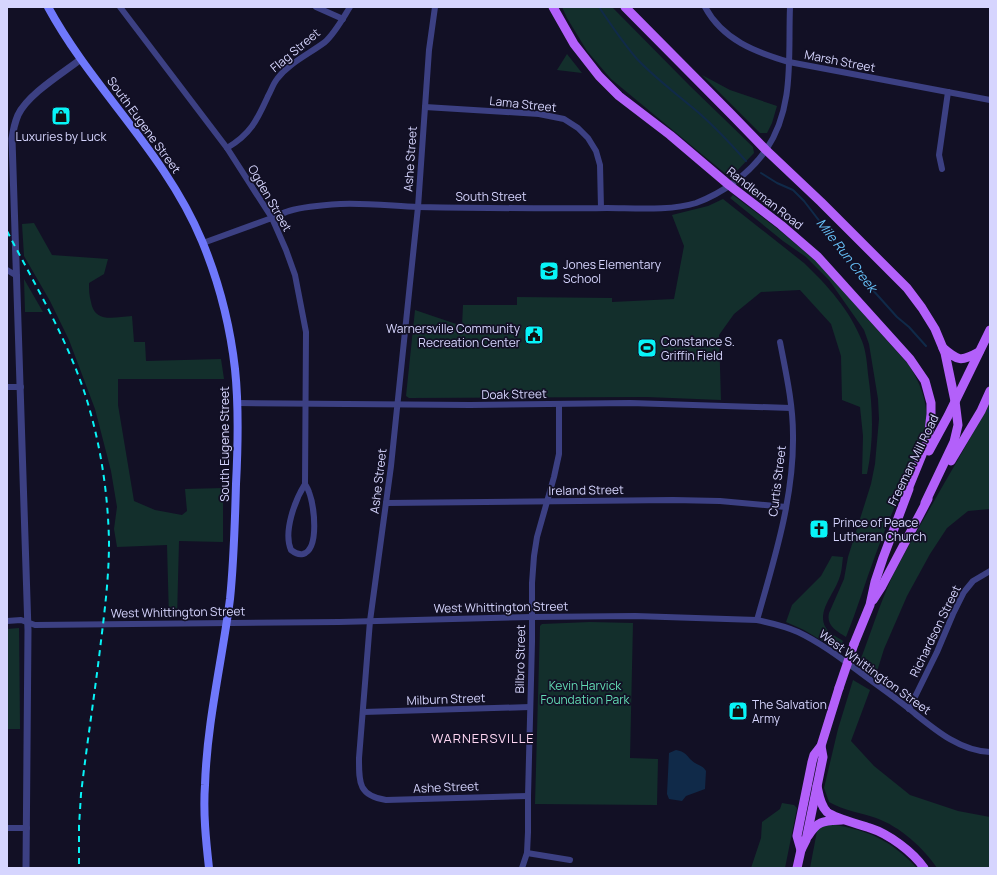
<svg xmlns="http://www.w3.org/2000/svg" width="997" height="875" font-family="Manrope,sans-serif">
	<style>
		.green { fill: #132f2c }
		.water { fill: #102a49 }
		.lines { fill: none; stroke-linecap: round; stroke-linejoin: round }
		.stream { stroke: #102a49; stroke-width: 2 }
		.minor { stroke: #3c4083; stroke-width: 6 }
		.tertiary { stroke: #3c4083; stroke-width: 7 }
		.secondary { stroke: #6f78fb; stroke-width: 8 }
		.primary { stroke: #b360fa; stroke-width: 9 }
		.rail { stroke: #08f4f7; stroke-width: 2; stroke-dasharray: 6 5; stroke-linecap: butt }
		.primary-bridge { stroke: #b360fa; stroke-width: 9 }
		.labels { text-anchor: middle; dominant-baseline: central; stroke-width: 3.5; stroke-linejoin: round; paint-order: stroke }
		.street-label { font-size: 12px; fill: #d6d5fe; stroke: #121025 }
		.poi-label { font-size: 12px; fill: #d6d5fe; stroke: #121025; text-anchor: start }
		.park-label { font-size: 12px; fill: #63dcb4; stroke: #121025 }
		.water-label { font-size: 13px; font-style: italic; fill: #67c2fa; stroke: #121025 }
		.neighbourhood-label { font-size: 13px; letter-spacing: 1px; fill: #fed7f3; stroke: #121025 }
	</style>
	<rect width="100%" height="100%" fill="#121025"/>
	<g class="green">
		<path d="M562 7H612L690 86 753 147 754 153 733 175H727L611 79 587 51 567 18Z"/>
		<path d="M567 54 582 73 557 70Z"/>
		<path d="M702 75 730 90 777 106 772 123 767 133H760Z"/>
		<path d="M733 195 779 230 816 261 909 365C922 386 929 406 926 431 922 453 906 479 898 499 890 518 882 537 875 556 865 583 857 610 846 637 837 631 826 626 829 613L844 579 848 557 871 484 875 464 879 419 878 399 869 344 864 330 829 280 806 257 783 241 730 198Z"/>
		<path d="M723 199 804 263C827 285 850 310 862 341 866 351 867 363 868 374 873 409 874 440 867 474H862L863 436 860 407 842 400 841 356 831 324 800 290 761 292 734 314 719 335 721 400 647 397 409 398 406 396 415 310 462 326 463 305H517V297L612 298V302L674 299 684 246 672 215 708 206Z"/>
		<path d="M34 223 52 255 108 259 104 274 89 283C89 290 89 295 91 302 95 324 115 317 132 316L134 342H145L146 361 221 359 224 379H118V405L134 501 155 510 182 515 187 511 185 489 224 488 223 500V542L179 541 177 618H169L167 545 117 547 114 529 117 507 111 471 95 409 69 340 50 301 24 256 22 224Z"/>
		<path d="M24 279 43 312H25Z"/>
		<path d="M990 402V509L968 511 947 528 930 554 907 596 884 649 875 678 858 666C870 636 879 605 893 575 924 516 959 460 990 402Z"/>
		<path d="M832 556 843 557C842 564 842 572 839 579 834 594 816 612 826 628 829 634 838 637 843 641L839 651 804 630 786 622 792 605 821 576Z"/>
		<path d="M590 622 633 623 630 758 658 759 657 805 535 804 540 626 542 624Z"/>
		<path d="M19 628 20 729H7V629Z"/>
		<path d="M853 680 870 690 851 741 874 766 910 795 958 811 990 817V868H937C924 848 899 826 876 818 859 812 845 811 829 802L824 788 838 729Z"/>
		<path d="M782 803 794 805 797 808 785 868H751L761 838 762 822 780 809Z"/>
		<path d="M830 824C869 830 890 840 917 868H810L817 831 823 826Z"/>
	</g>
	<path class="water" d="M676 750C688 752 687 758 695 763 700 766 703 766 706 771L705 789 686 796 682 801 669 799 667 794 669 753Z"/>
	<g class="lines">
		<g class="stream">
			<path d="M599 7C611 25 623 43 637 59 656 79 678 95 699 113 716 128 731 144 746 161"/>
			<path d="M761 173 777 183 793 190 804 201 871 288 897 317 909 327 926 346"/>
			<path d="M988 411 990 413"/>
		</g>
		<g class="minor">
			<path d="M120 7 227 148 272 218 286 250 295 275 306 332 305 484C295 500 283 532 291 550 295 553 298 555 303 554 320 549 314 505 309 492 308 489 306 486 305 484"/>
			<path d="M316 7 343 19"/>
			<path d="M435 7 429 50 418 207 409 293 391 466 370 621 359 758C359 782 358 796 386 800L528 796"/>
			<path d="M705 7C723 40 755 52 789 62L990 100"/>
			<path d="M425 107 539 114 564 119 578 128 588 138 596 151 600 165 601 208"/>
			<path d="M227 148C251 134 257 120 268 96 271 91 273 84 277 79 289 63 309 54 325 42 335 33 343 18 350 7"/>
			<path d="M942 169 939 155 948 92"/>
			<path d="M203 243C225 235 247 227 269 219 276 217 282 213 289 211 306 206 324 205 341 204 366 203 393 206 418 207 481 208 544 209 607 208 633 208 671 211 696 203 723 193 749 174 766 150 795 107 788 56 790 7"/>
			<path d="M7 270 17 276"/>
			<path d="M7 387H21"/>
			<path d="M237 403 470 405 630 403 791 408"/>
			<path d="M386 503 673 500 720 501 786 507"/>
			<path d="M757 620C774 560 794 498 793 435 793 404 786 373 780 342"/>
			<path d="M7 621 21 620 35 625 339 622 532 617 635 616 757 620C771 623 785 626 798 632 819 642 838 656 857 670 874 683 892 695 908 708 932 727 958 751 990 752"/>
			<path d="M909 709 937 652 953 614 964 592 973 581 990 571"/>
			<path d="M363 712 530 707"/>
			<path d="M7 828H27"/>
			<path d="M527 853 570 860"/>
			<path d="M522 868 527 853 528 832V796L532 642V583L534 556 537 537 554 477 559 454V404"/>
		</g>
		<path class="tertiary" d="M26 868 28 630 12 139C13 131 15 122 18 115 28 94 63 73 81 59"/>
		<path class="secondary" d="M48 7C93 90 165 152 202 241 219 282 230 325 235 369 239 407 238 446 236 484 235 522 234 560 230 599 222 661 207 722 205 785 203 813 206 841 209 868"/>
		<g class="primary">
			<path d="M553 7 574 44 599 76 619 96 670 135 729 185 781 225 818 257 910 359 925 381 931 403V414L928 440 906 494"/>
			<path d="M625 7 732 115 766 150 821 202 907 288 922 308 935 329 945 353 955 401 958 425 954 442 925 503"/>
			<path d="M943 348C958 361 961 362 979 352"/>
			<path d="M929 451 948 416 990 330"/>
			<path d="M951 461 981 411 990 391"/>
			<path d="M873 600 882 586 928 499"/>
			<path d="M854 644 870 605 875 582 883 558 909 489"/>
			<path d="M817 786C819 795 820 805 827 812 836 819 859 824 870 828 889 834 913 852 924 868"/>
			<path d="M808 836C818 820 824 821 842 820"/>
			<path d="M801 850 797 836 812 762 814 755 821 746 839 688"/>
			<path d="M797 868 801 850 806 840 823 757 821 746"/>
		</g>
		<path class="rail" d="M7 231C34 283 65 335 84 391 100 440 108 491 109 542 109 576 105 608 101 641 95 692 87 743 81 794L79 826V868"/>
		<path class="primary-bridge" d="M839 688 854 644"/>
	</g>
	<defs>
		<symbol id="shop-square" viewBox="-11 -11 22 22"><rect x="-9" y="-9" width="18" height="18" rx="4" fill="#08f4f7" stroke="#121025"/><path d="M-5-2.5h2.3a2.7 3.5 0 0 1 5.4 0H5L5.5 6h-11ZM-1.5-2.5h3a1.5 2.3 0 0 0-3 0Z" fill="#111"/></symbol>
		<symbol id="school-square" viewBox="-11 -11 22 22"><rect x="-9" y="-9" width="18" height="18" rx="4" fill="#08f4f7" stroke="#121025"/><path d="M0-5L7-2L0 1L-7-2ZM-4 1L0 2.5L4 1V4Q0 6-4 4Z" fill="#111"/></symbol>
		<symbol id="civic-square" viewBox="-11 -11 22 22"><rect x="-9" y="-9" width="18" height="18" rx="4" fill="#08f4f7" stroke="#121025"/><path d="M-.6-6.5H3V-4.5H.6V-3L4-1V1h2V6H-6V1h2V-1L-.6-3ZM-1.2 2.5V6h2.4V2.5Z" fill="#111"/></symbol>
		<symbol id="stadium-square" viewBox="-11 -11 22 22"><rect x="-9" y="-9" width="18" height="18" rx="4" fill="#08f4f7" stroke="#121025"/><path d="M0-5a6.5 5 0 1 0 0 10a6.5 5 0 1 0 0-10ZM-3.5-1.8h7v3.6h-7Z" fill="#111"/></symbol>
		<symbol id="church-square" viewBox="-11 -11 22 22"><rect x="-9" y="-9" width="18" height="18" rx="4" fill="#08f4f7" stroke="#121025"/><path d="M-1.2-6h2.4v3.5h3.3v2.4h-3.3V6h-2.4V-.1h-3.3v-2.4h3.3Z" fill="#111"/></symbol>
	</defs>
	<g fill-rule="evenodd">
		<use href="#shop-square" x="50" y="105" width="22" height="22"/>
		<use href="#school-square" x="538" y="260" width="22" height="22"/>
		<use href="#civic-square" x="523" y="324" width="22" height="22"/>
		<use href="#stadium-square" x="636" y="337" width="22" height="22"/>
		<use href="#church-square" x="808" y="518" width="22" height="22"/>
		<use href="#shop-square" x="727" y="700" width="22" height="22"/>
	</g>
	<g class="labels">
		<g class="street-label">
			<text transform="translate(295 50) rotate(-40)">Flag Street</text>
			<text transform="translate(840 61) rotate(11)">Marsh Street</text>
			<text transform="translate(523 104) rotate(6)">Lama Street</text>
			<text transform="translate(144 125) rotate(54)">South Eugene Street</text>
			<text transform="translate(410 159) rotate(-86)">Ashe Street</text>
			<text x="491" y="196">South Street</text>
			<text transform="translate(270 198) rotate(60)">Ogden Street</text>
			<text transform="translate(765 198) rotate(38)">Randleman Road</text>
			<text transform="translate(514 394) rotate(-1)">Doak Street</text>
			<text transform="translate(224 444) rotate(-90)">South Eugene Street</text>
			<text transform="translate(913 460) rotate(-64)">Freeman Mill Road</text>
			<text transform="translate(378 481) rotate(-83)">Ashe Street</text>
			<text transform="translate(777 481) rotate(-83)">Curtis Street</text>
			<text transform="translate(586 490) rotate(-1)">Ireland Street</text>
			<text transform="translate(501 607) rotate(-1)">West Whittington Street</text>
			<text transform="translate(178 612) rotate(-1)">West Whittington Street</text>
			<text transform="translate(935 631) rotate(-64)">Richardson Street</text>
			<text transform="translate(520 659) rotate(-89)">Bilbro Street</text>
			<text transform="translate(875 672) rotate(36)">West Whittington Street</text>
			<text transform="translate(446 699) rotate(-2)">Milburn Street</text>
			<text transform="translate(446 787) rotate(-2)">Ashe Street</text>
		</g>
		<g class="poi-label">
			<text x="61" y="136" text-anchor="middle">Luxuries by Luck</text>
			<text x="563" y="264">Jones Elementary<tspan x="563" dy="14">School</tspan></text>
			<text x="520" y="328" text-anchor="end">Warnersville Community<tspan x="520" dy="14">Recreation Center</tspan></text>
			<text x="661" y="341">Constance S.<tspan x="661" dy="14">Griffin Field</tspan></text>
			<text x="833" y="522">Prince of Peace<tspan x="833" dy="14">Lutheran Church</tspan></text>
			<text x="752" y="704">The Salvation<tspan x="752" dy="14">Army</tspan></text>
		</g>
		<g class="park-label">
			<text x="585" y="685">Kevin Harvick<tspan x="585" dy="14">Foundation Park</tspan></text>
		</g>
		<g class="water-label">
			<text transform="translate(847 255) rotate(52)">Mile Run Creek</text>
		</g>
		<g class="neighbourhood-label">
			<text x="483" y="738">WARNERSVILLE</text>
		</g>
	</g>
	<rect width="997" height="875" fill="none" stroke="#d6d5fe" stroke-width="16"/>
</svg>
